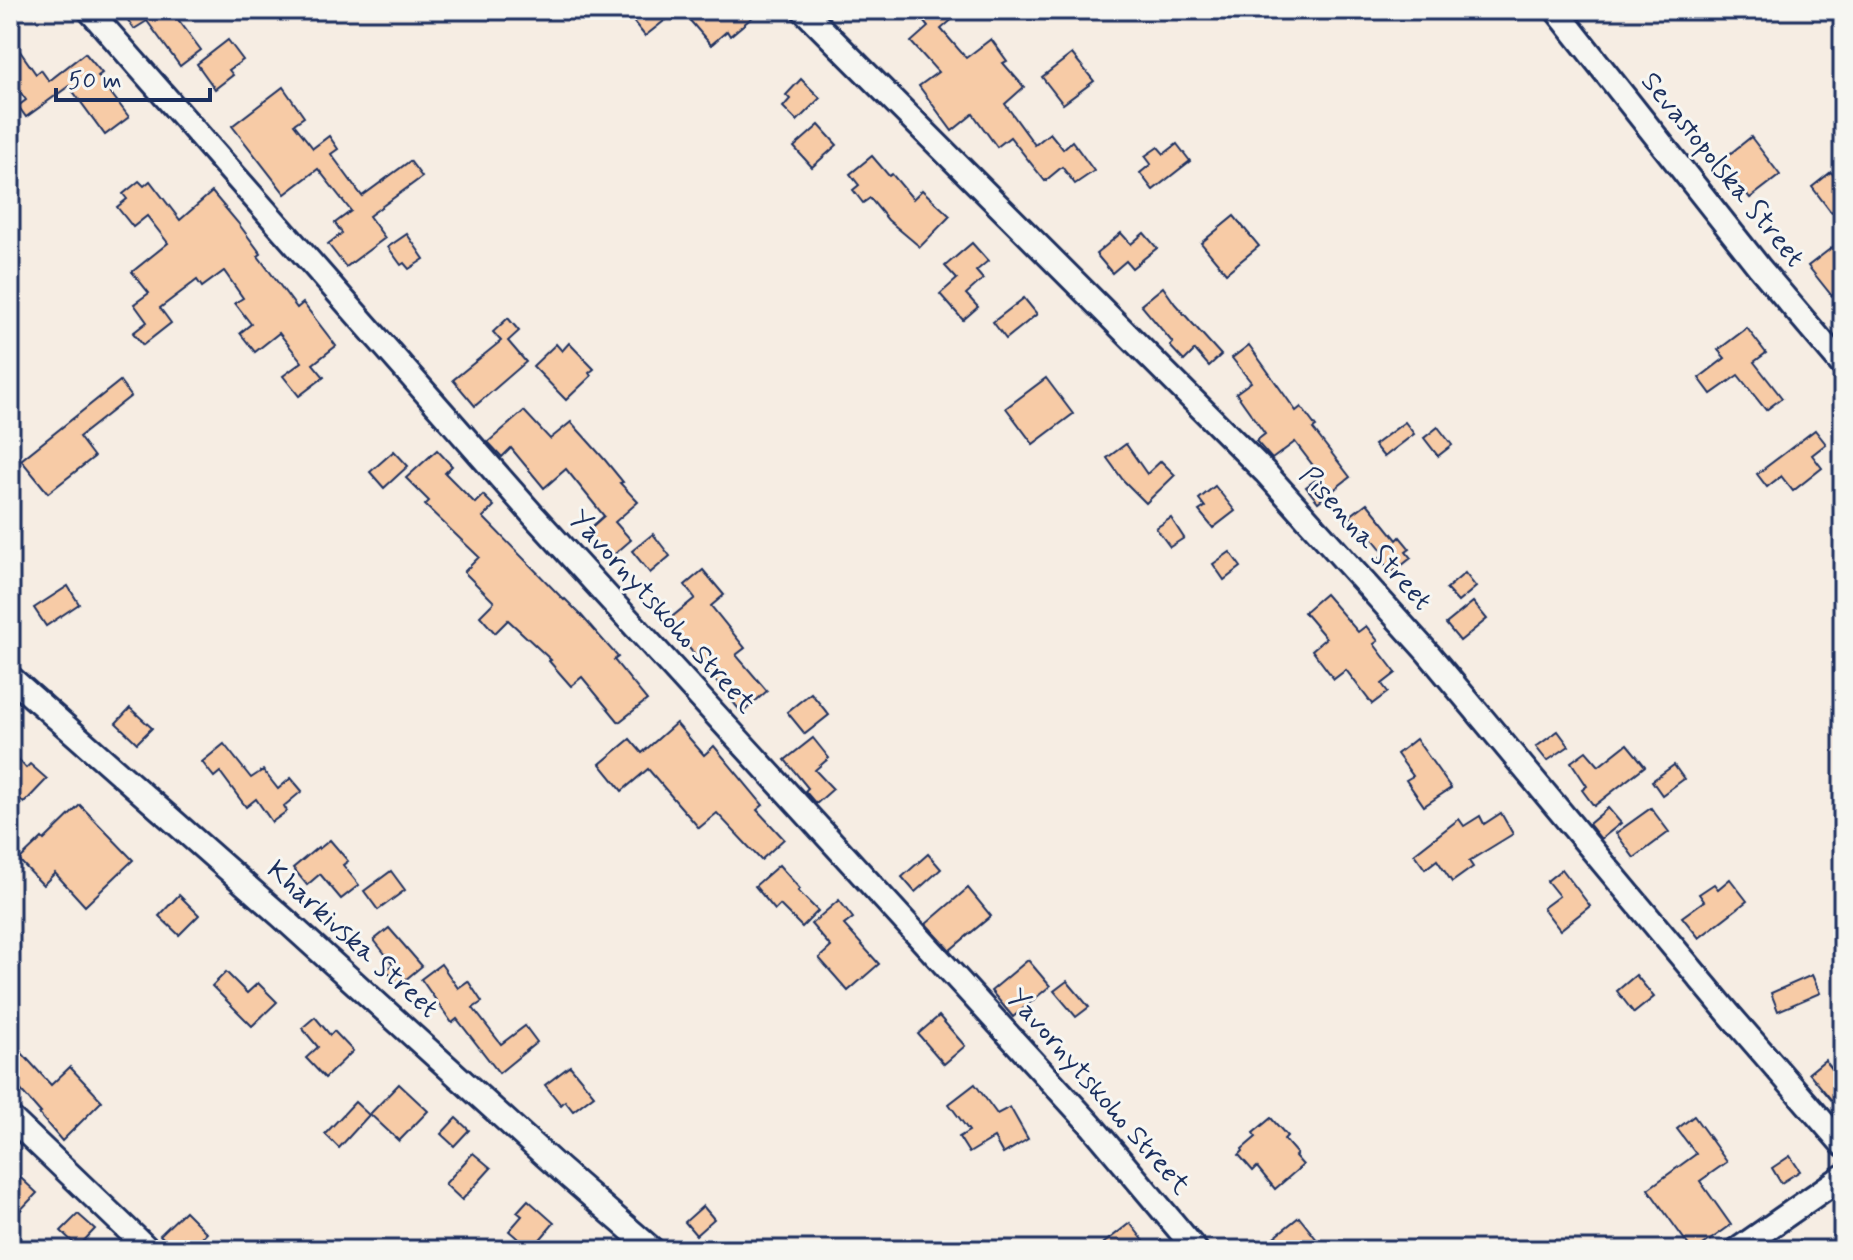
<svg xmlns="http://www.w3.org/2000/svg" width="1853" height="1260" font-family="Mynerve,sans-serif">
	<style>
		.building { fill: #f7cba6; stroke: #1b2f5e; stroke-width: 2 }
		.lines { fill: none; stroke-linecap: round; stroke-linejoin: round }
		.street-casing { stroke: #1b2f5e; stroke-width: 28 }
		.street { stroke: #f6f6f2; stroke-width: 22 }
		.labels { text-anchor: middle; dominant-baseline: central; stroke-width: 6; stroke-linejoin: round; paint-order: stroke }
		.street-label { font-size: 28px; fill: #1b2f5e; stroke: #f6f6f2 }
	</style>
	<rect width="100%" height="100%" fill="#f6ede3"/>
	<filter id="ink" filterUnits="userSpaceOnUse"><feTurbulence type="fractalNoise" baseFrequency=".0125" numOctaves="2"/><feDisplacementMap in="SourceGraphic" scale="16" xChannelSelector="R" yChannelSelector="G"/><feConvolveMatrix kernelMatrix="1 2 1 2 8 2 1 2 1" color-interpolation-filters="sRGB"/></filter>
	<g filter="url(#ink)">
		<g class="building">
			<path d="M121 10H171L201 50 180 66 147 21 134 29Z"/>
			<path d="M624 10H678L645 36Z"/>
			<path d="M681 10H761L730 36 727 31 711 45Z"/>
			<path d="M914 10H963L941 29 966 58 991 39 1007 61 1003 63 1024 87 1005 104 1035 145 1050 133 1063 149 1072 141 1094 171 1075 184 1062 167 1045 181 1010 137 997 147 973 114 952 131 919 86 938 72 911 42 928 27Z"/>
			<path d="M10 37 36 74 41 70 49 81 85 53 102 73 98 76 129 117 105 135 69 86 26 117 18 106 26 100 10 78Z"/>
			<path d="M228 40 243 60 229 70 233 75 215 89 197 64Z"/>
			<path d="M1072 54 1094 81 1063 104 1042 77Z"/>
			<path d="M801 79 820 98 797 121 783 107 790 99 786 95Z"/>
			<path d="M283 87 304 117 294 124 313 148 329 136 338 149 331 154 362 196 410 161 422 177 369 216 385 238 346 267 328 244 342 233 335 223 351 211 318 169 285 194 232 126Z"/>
			<path d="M819 125 837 145 812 167 794 147Z"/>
			<path d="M1751 137 1780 175 1750 198 1721 161Z"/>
			<path d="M1177 144 1190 161 1153 190 1140 173 1151 164 1145 156 1158 147 1164 154Z"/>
			<path d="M872 156 889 176 892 174 913 199 922 190 950 216 920 247 888 220 870 198 863 203 853 190 859 185 850 174Z"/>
			<path d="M1831 172 1843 188V203L1831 212 1812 187Z"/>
			<path d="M139 181 144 186 150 181 180 220 212 192 238 223 261 254 258 256 297 308 303 303 336 346 313 364 324 377 299 396 283 376 302 362 279 333 255 352 240 333 251 324 235 303 243 298 224 271 202 287 197 280 160 308 171 323 143 345 133 333 147 322 134 304 149 293 132 272 168 243 147 216 133 227 117 207 127 199 123 194Z"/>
			<path d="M1234 216 1259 246 1226 273 1201 243Z"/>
			<path d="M1121 233 1131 244 1144 233 1157 248 1132 268 1126 261 1112 273 1096 254Z"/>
			<path d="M407 234 424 259 409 269 404 263 401 265 388 247Z"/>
			<path d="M1843 239V286L1832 296 1808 266Z"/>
			<path d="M972 243 988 261 976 271 983 279 966 294 978 307 963 320 940 294 957 279 945 266Z"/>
			<path d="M1163 287 1175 304 1221 355 1209 366 1195 350 1184 361 1170 346 1173 343 1141 305Z"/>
			<path d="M1024 298 1037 314 1006 339 993 322Z"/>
			<path d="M508 318 519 331 508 341 526 362 475 406 453 380 501 341 493 332Z"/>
			<path d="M1747 328 1766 353 1754 362 1782 398 1766 410 1738 375 1711 394 1699 378 1725 358 1718 350Z"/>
			<path d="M569 343 594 369 589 373 591 376 566 400 533 366 556 344 562 351Z"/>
			<path d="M1249 345 1296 411 1301 407 1316 427 1313 429 1350 477 1318 502 1306 487 1321 476 1295 442 1272 459 1256 441 1265 434 1236 393 1251 382 1232 358Z"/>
			<path d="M1046 378 1073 414 1033 444 1006 408Z"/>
			<path d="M120 381 131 396 79 437 94 457 48 493 21 460Z"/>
			<path d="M524 411 550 439 571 422 605 460 623 482 620 483 638 502 615 522 631 540 609 559 586 532 604 516 566 469 544 488 511 448 502 457 488 442Z"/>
			<path d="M1405 422 1414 434 1384 457 1374 445Z"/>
			<path d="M1438 427 1452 445 1438 456 1424 438Z"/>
			<path d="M1815 430 1826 444 1812 455 1822 468 1793 491 1781 476 1767 487 1757 474Z"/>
			<path d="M1126 444 1147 474 1161 461 1175 475 1146 503 1123 480 1107 458Z"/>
			<path d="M437 450 452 466 445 473 475 503 483 495 494 506 483 517 564 600 565 599 581 615 618 657 614 660 647 700 619 722 582 677 571 686 549 661 551 660 508 620 495 633 480 616 494 602 464 572 479 557 425 505 429 501 406 478Z"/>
			<path d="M394 451 408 466 384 488 370 472Z"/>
			<path d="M1215 486 1235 511 1213 528 1199 511 1205 507 1199 499Z"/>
			<path d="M1367 503 1397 540 1400 537 1410 549 1406 552 1411 558 1392 573 1380 558 1385 554 1365 529 1363 531 1350 516Z"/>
			<path d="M1171 518 1184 538 1170 547 1156 528Z"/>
			<path d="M653 534 670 556 650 573 632 551Z"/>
			<path d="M1230 552 1241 567 1224 580 1213 564Z"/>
			<path d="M703 570 724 595 711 606 745 648 736 655 767 691 742 713 667 621 695 598 685 585Z"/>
			<path d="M1465 573 1476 587 1458 602 1446 589Z"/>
			<path d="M68 586 79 604 46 626 34 608Z"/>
			<path d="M1325 594 1358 632 1366 626 1378 641 1374 644 1396 673 1382 684 1388 692 1372 704 1346 670 1334 679 1312 650 1326 638 1304 612Z"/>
			<path d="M1473 602 1487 619 1460 641 1446 624Z"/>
			<path d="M811 693 829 715 805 734 787 712Z"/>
			<path d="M130 708 152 728 137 743 116 723Z"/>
			<path d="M676 723 704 755 714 746 763 805 757 810 784 839 761 860 717 813 699 828 648 769 622 791 600 764 630 739 642 753Z"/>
			<path d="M1558 731 1569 746 1547 761 1536 747Z"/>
			<path d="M813 738 829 758 815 770 833 789 816 804 805 791 808 788 785 760Z"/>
			<path d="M1416 739 1451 788 1424 806 1406 780 1413 776 1397 754Z"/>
			<path d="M224 744 251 778 263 770 278 789 291 778 302 791 284 806 287 811 272 822 256 799 246 807 220 772 214 777 202 762Z"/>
			<path d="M1627 744 1645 766 1594 806 1582 790 1587 786 1571 762 1586 751 1599 766Z"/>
			<path d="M10 750 26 768 30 764 47 779 24 803 10 790Z"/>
			<path d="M1674 765 1684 779 1662 795 1652 781Z"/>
			<path d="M80 805 133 860 85 906 55 873 43 885 19 860 42 838 44 840Z"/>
			<path d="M1608 808 1621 823 1601 839 1589 824Z"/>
			<path d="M1651 808 1669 832 1634 858 1616 833Z"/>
			<path d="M1501 813 1513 834 1469 861 1473 867 1452 882 1437 860 1425 869 1414 854 1459 819 1464 826 1480 816 1484 824Z"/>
			<path d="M330 840 348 861 343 865 359 885 341 899 320 874 307 885 293 868 318 847 319 849Z"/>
			<path d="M928 854 941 869 915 892 902 877Z"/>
			<path d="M779 865 800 889 798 891 818 911 802 927 780 905 775 910 755 886Z"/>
			<path d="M1562 869 1590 906 1560 930 1543 908 1559 896 1547 881Z"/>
			<path d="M391 871 405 890 378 910 364 891Z"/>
			<path d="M1730 879 1747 901 1699 938 1682 917 1704 901 1699 894 1714 884 1718 889Z"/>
			<path d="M968 888 991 916 950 950 926 924Z"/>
			<path d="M179 895 199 915 179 935 159 916Z"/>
			<path d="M839 900 853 918 844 925 879 964 848 991 819 958 831 947 811 924Z"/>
			<path d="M389 928 422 966 399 985 386 970 393 964 374 940Z"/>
			<path d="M1028 960 1050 986 1013 1017 991 991Z"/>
			<path d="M441 964 458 988 468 981 482 1002 473 1008 501 1044 525 1026 537 1042 499 1073 457 1019 452 1023 421 979Z"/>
			<path d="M226 972 247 993 258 983 277 1002 252 1026 212 986Z"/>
			<path d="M1636 975 1654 997 1634 1013 1617 991Z"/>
			<path d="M1812 975 1820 993 1778 1011 1771 993Z"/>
			<path d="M1067 981 1089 1007 1076 1017 1054 991Z"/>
			<path d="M939 1016 965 1046 944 1064 918 1034Z"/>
			<path d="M315 1017 330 1035 334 1031 353 1051 325 1078 306 1058 318 1047 302 1028Z"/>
			<path d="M10 1040 51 1085 70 1067 102 1101 62 1141 39 1114 41 1113 10 1078Z"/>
			<path d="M1825 1060 1843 1083V1114L1809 1073Z"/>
			<path d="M570 1066 594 1095 573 1111 565 1101 561 1105 545 1085Z"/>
			<path d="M399 1084 428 1111 399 1141 370 1114Z"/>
			<path d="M975 1084 997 1114 1010 1107 1028 1139 1003 1154 994 1138 969 1153 959 1137 969 1131 949 1104Z"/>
			<path d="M355 1102 369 1115 339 1148 325 1134Z"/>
			<path d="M1694 1116 1727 1162 1700 1181 1731 1225 1696 1250H1692L1648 1189 1696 1154 1677 1129Z"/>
			<path d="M456 1118 469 1130 454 1146 441 1134Z"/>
			<path d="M1271 1118 1287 1136 1284 1139 1297 1154 1295 1156 1303 1165 1275 1189 1257 1167 1253 1171 1239 1155 1243 1151 1242 1149 1256 1137 1253 1133Z"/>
			<path d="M473 1153 491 1168 462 1200 445 1184Z"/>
			<path d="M1790 1156 1800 1171 1781 1183 1772 1168Z"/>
			<path d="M10 1168 37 1193 10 1221Z"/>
			<path d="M528 1200 554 1223 531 1250 509 1231 522 1216 517 1212Z"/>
			<path d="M703 1206 714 1219 696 1235 685 1222Z"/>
			<path d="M185 1211 207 1233 193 1247 186 1240 175 1250 160 1235Z"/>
			<path d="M78 1214 95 1229 78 1247 61 1231Z"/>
			<path d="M1299 1217 1325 1250H1284L1274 1237Z"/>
			<path d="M1130 1223 1151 1250H1095Z"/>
		</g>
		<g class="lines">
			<defs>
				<g id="street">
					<path d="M89 10 533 515 1091 1125 1196 1250"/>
					<path d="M803 10 1265 472 1428 653 1730 1015 1843 1145"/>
					<path d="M1556 10 1759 267 1843 366"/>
					<path d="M10 677 282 917 552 1162 653 1250"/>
					<path d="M10 1117 149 1250"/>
					<path d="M1737 1250 1843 1176"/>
				</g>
			</defs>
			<use href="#street" class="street-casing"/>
			<use href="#street" class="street"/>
		</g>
	</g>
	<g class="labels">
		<g class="street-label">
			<text transform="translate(1722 170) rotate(51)">Sevastopolska Street</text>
			<text transform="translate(1365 539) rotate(48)">Pisenna Street</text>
			<text transform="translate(662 612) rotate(48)">Yavornytskoho Street</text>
			<text transform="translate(352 940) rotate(42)">Kharkivska Street</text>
			<text transform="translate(1098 1092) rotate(49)">Yavornytskoho Street</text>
		</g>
	</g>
	<rect width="1853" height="1260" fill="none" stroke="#f6f6f2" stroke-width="40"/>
	<rect x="20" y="20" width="1813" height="1220" fill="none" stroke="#1b2f5e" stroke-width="3" filter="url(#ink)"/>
	<path d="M56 88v12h154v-12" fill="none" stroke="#1b2f5e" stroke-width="4"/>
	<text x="68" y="88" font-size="24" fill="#1b2f5e" stroke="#f6f6f2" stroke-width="6" paint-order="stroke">50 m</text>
</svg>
